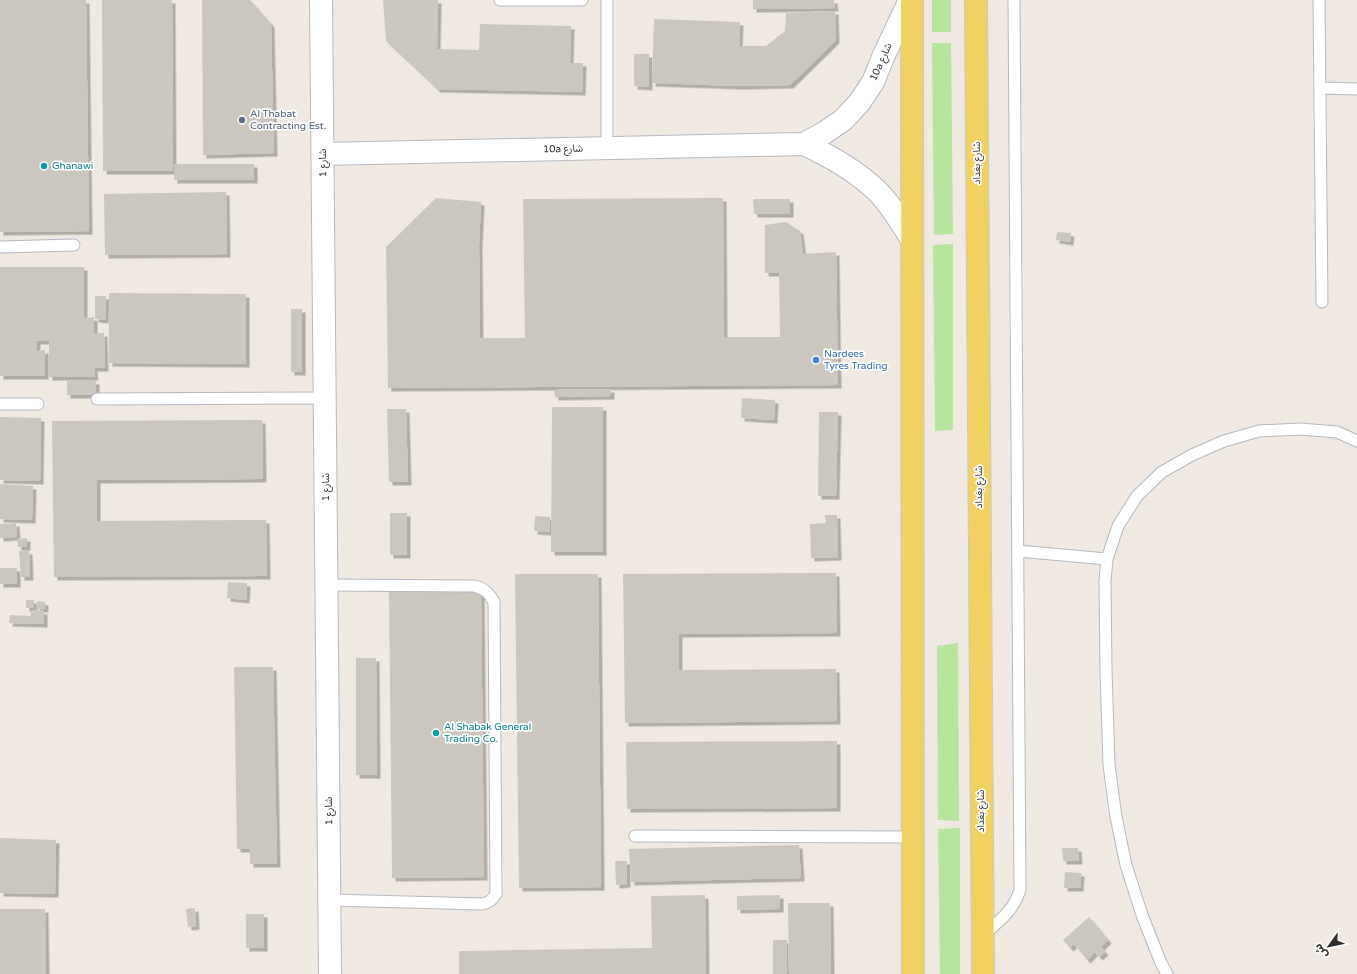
<svg xmlns="http://www.w3.org/2000/svg" width="1357" height="974" font-family="'Varela Round','Noto Sans Arabic',sans-serif">
	<style>
		.green { fill: #b6e59e }
		.building { fill: #cbc7bf; filter: url(#shadow) }
		.lines { fill: none; stroke-linecap: round; stroke-linejoin: round }
		.service-casing { stroke: #b4b7c1; stroke-width: 13 }
		.minor-casing { stroke: #b4b7c1; stroke-width: 24 }
		.primary-casing { stroke: #c9c9c9; stroke-width: 24 }
		.service { stroke: #fff; stroke-width: 11 }
		.minor { stroke: #fff; stroke-width: 22 }
		.primary { stroke: #f2d163; stroke-width: 22 }
		.service-dot { fill: #5c6f8a; stroke: #fff; stroke-width: 1.5 }
		.culture-dot { fill: #0f9aa8; stroke: #fff; stroke-width: 1.5 }
		.shop-dot { fill: #3f7fe0; stroke: #fff; stroke-width: 1.5 }
		.labels { text-anchor: middle; dominant-baseline: central; stroke-width: 3.5; stroke-linejoin: round; paint-order: stroke }
		.street-label { font-size: 10px; fill: #2e2e2e; stroke: #fff }
		.service-label { font-size: 10px; fill: #4e5e75; stroke: #fff; text-anchor: start }
		.culture-label { font-size: 10px; fill: #0d838f; stroke: #fff; text-anchor: start }
		.shop-label { font-size: 10px; fill: #366cbe; stroke: #fff; text-anchor: start }
	</style>
	<defs>
		<filter id="shadow"><feDropShadow dx="3.5" dy="3.5" stdDeviation="0" flood-color="#0004"/></filter>
	</defs>
	<rect width="100%" height="100%" fill="#efe9e1"/>
	<g class="green">
		<rect x="932" y="0" width="19" height="32"/>
		<path d="M932 43H951L953 234 934 235Z"/>
		<path d="M953 244V430L935 431 933 245Z"/>
		<path d="M958 643 959 821 938 820 937 646Z"/>
		<path d="M960 828V974H940L938 829Z"/>
	</g>
	<g class="building">
		<path d="M0 0H86L89 231 0 232Z"/>
		<path d="M102 0H172L173 171H103Z"/>
		<path d="M202 0H250L271 24 274 153 203 155Z"/>
		<path d="M383 0H438L437 49 479 50 480 24 571 26 570 63H583L582 92 437 89 386 41Z"/>
		<path d="M753 0H834L835 8 753 9Z"/>
		<path d="M835 11 836 40 790 85 738 86 652 83 654 19 740 22 739 46H766L785 31 786 13Z"/>
		<path d="M634 54H649V87L634 86Z"/>
		<rect x="174" y="164" width="80" height="16"/>
		<path d="M226 192 227 254 105 255 104 194Z"/>
		<path d="M436 198 481 202 479 246 480 338H525L523 199 723 198 724 337H780L779 273H765V225L786 222 800 231 803 254 836 252 838 385 388 388 386 247Z"/>
		<path d="M753 199H790V214H754Z"/>
		<path d="M1057 232 1071 233 1070 242 1056 240Z"/>
		<path d="M0 267H84V318L94 317V333H104L105 368H94L95 377H49V341H37V351L45 350V376H0Z"/>
		<path d="M109 293 246 294V364L109 363Z"/>
		<path d="M95 296H106L105 320 95 319Z"/>
		<rect x="291" y="309" width="11" height="63"/>
		<rect x="67" y="381" width="29" height="14"/>
		<path d="M611 389V396L555 397 554 390Z"/>
		<path d="M742 398 775 400 774 420 741 418Z"/>
		<path d="M552 407H603V552H551Z"/>
		<path d="M387 409H406L408 482H389Z"/>
		<path d="M819 412H838L836 496H818Z"/>
		<path d="M0 417 41 418 40 481 0 480Z"/>
		<path d="M262 420 263 479 97 480V521L266 520 267 576 54 577 52 421Z"/>
		<path d="M0 484 33 486 32 520 0 519Z"/>
		<rect x="390" y="513" width="17" height="42"/>
		<path d="M825 515H837L838 557 811 558 810 524 826 523Z"/>
		<path d="M535 516 550 517V532L534 531Z"/>
		<path d="M16 523 17 537 0 538V524Z"/>
		<path d="M27 538V547H18L17 539Z"/>
		<path d="M19 551H29L30 577H21Z"/>
		<rect x="0" y="568" width="17" height="16"/>
		<path d="M836 573 837 633 679 634V670L836 669 837 721 625 723 623 574Z"/>
		<path d="M515 574H598L601 887 519 888Z"/>
		<path d="M228 582 247 583 246 600 227 598Z"/>
		<path d="M389 589H481L484 877 392 878Z"/>
		<rect x="26" y="600" width="8" height="8"/>
		<path d="M37 601 45 602V609H36Z"/>
		<path d="M31 610 44 611V624L9 623 10 615 31 616Z"/>
		<path d="M356 658H376L377 775H356Z"/>
		<path d="M234 667H273L277 864H250V849H237Z"/>
		<path d="M837 741V808L627 809 626 742Z"/>
		<path d="M0 838 56 840 55 894 0 893Z"/>
		<path d="M799 845 801 878 631 882 629 849Z"/>
		<path d="M1062 848H1078L1079 861H1063Z"/>
		<path d="M615 861H627V884L616 885Z"/>
		<path d="M1065 872 1081 873 1080 888H1064Z"/>
		<path d="M705 895 706 974H459V951L652 948 651 896Z"/>
		<path d="M780 895V909L737 910V896Z"/>
		<path d="M788 903H830L831 974H789Z"/>
		<path d="M195 908 196 926 188 927 186 909Z"/>
		<path d="M0 909H45L46 974H0Z"/>
		<rect x="246" y="914" width="18" height="34"/>
		<path d="M1089 917 1108 940 1101 947 1105 952 1099 957 1095 952 1087 960 1074 944 1070 948 1063 940Z"/>
		<rect x="773" y="940" width="14" height="34"/>
	</g>
	<g class="lines">
		<defs>
			<g id="service">
				<path d="M500 0H582"/>
				<path d="M1319 0 1322 302"/>
				<path d="M1320 88 1357 89"/>
				<path d="M607 148V0"/>
				<path d="M0 247 74 245"/>
				<path d="M97 399 325 398"/>
				<path d="M0 404H38"/>
				<path d="M1018 551 1107 559"/>
				<path d="M327 585 474 586C484 588 489 593 494 602L496 894C492 900 489 903 482 904L330 900"/>
				<path d="M635 836 913 837"/>
				<path d="M982 936C998 922 1015 910 1020 889L1014 0"/>
				<path d="M1167 974 1161 963 1142 915 1126 865 1116 817 1109 765 1106 670 1105 581 1107 559 1118 526 1137 496 1162 472 1192 455 1224 441 1259 431 1300 429 1337 432 1357 441"/>
			</g>
			<g id="minor">
				<path d="M321 0 330 974"/>
				<path d="M804 144C830 156 855 170 876 190 891 204 901 223 912 240"/>
				<path d="M323 154 804 144 824 133 843 120 859 103 873 82 884 55 910 0"/>
			</g>
			<g id="primary">
				<path d="M912 0 913 974"/>
				<path d="M976 0 983 974"/>
			</g>
		</defs>
		<use href="#service" class="service-casing"/>
		<use href="#minor" class="minor-casing"/>
		<use href="#primary" class="primary-casing"/>
		<use href="#service" class="service"/>
		<use href="#minor" class="minor"/>
		<use href="#primary" class="primary"/>
	</g>
	<circle class="service-dot" cx="242" cy="120" r="4"/>
	<g class="culture-dot">
		<circle cx="44" cy="166" r="4"/>
		<circle cx="436" cy="733" r="4"/>
	</g>
	<circle class="shop-dot" cx="816" cy="360" r="4"/>
	<g class="labels">
		<g class="street-label">
			<text transform="translate(881 62) rotate(-66)">10a شارع</text>
			<text transform="translate(563 149) rotate(-1)">10a شارع</text>
			<text transform="translate(323 163) rotate(-91)">شارع 1</text>
			<text transform="translate(977 163) rotate(-90)">شارع بغداد</text>
			<text transform="translate(326 487) rotate(-90)">شارع 1</text>
			<text transform="translate(979 487) rotate(-90)">شارع بغداد</text>
			<text transform="translate(329 811) rotate(-91)">شارع 1</text>
			<text transform="translate(981 811) rotate(-90)">شارع بغداد</text>
		</g>
		<g class="service-label">
			<text x="250" y="114">Al Thabat<tspan x="250" dy="12">Contracting Est.</tspan></text>
		</g>
		<g class="culture-label">
			<text x="52" y="166">Ghanawi</text>
			<text x="444" y="727">Al Shabak General<tspan x="444" dy="12">Trading Co.</tspan></text>
		</g>
		<g class="shop-label">
			<text x="824" y="354">Nardees<tspan x="824" dy="12">Tyres Trading</tspan></text>
		</g>
	</g>
	<g transform="translate(1329 946) rotate(237)" stroke="#ffffff" stroke-width="3" paint-order="stroke">
	<path d="M0-3L7 15L0 10L-7 15Z" fill="#2e2e2e"/>
	<text y="-6" font-size="11" font-weight="bold" text-anchor="middle" fill="#2e2e2e">ش</text>
	</g>
</svg>
